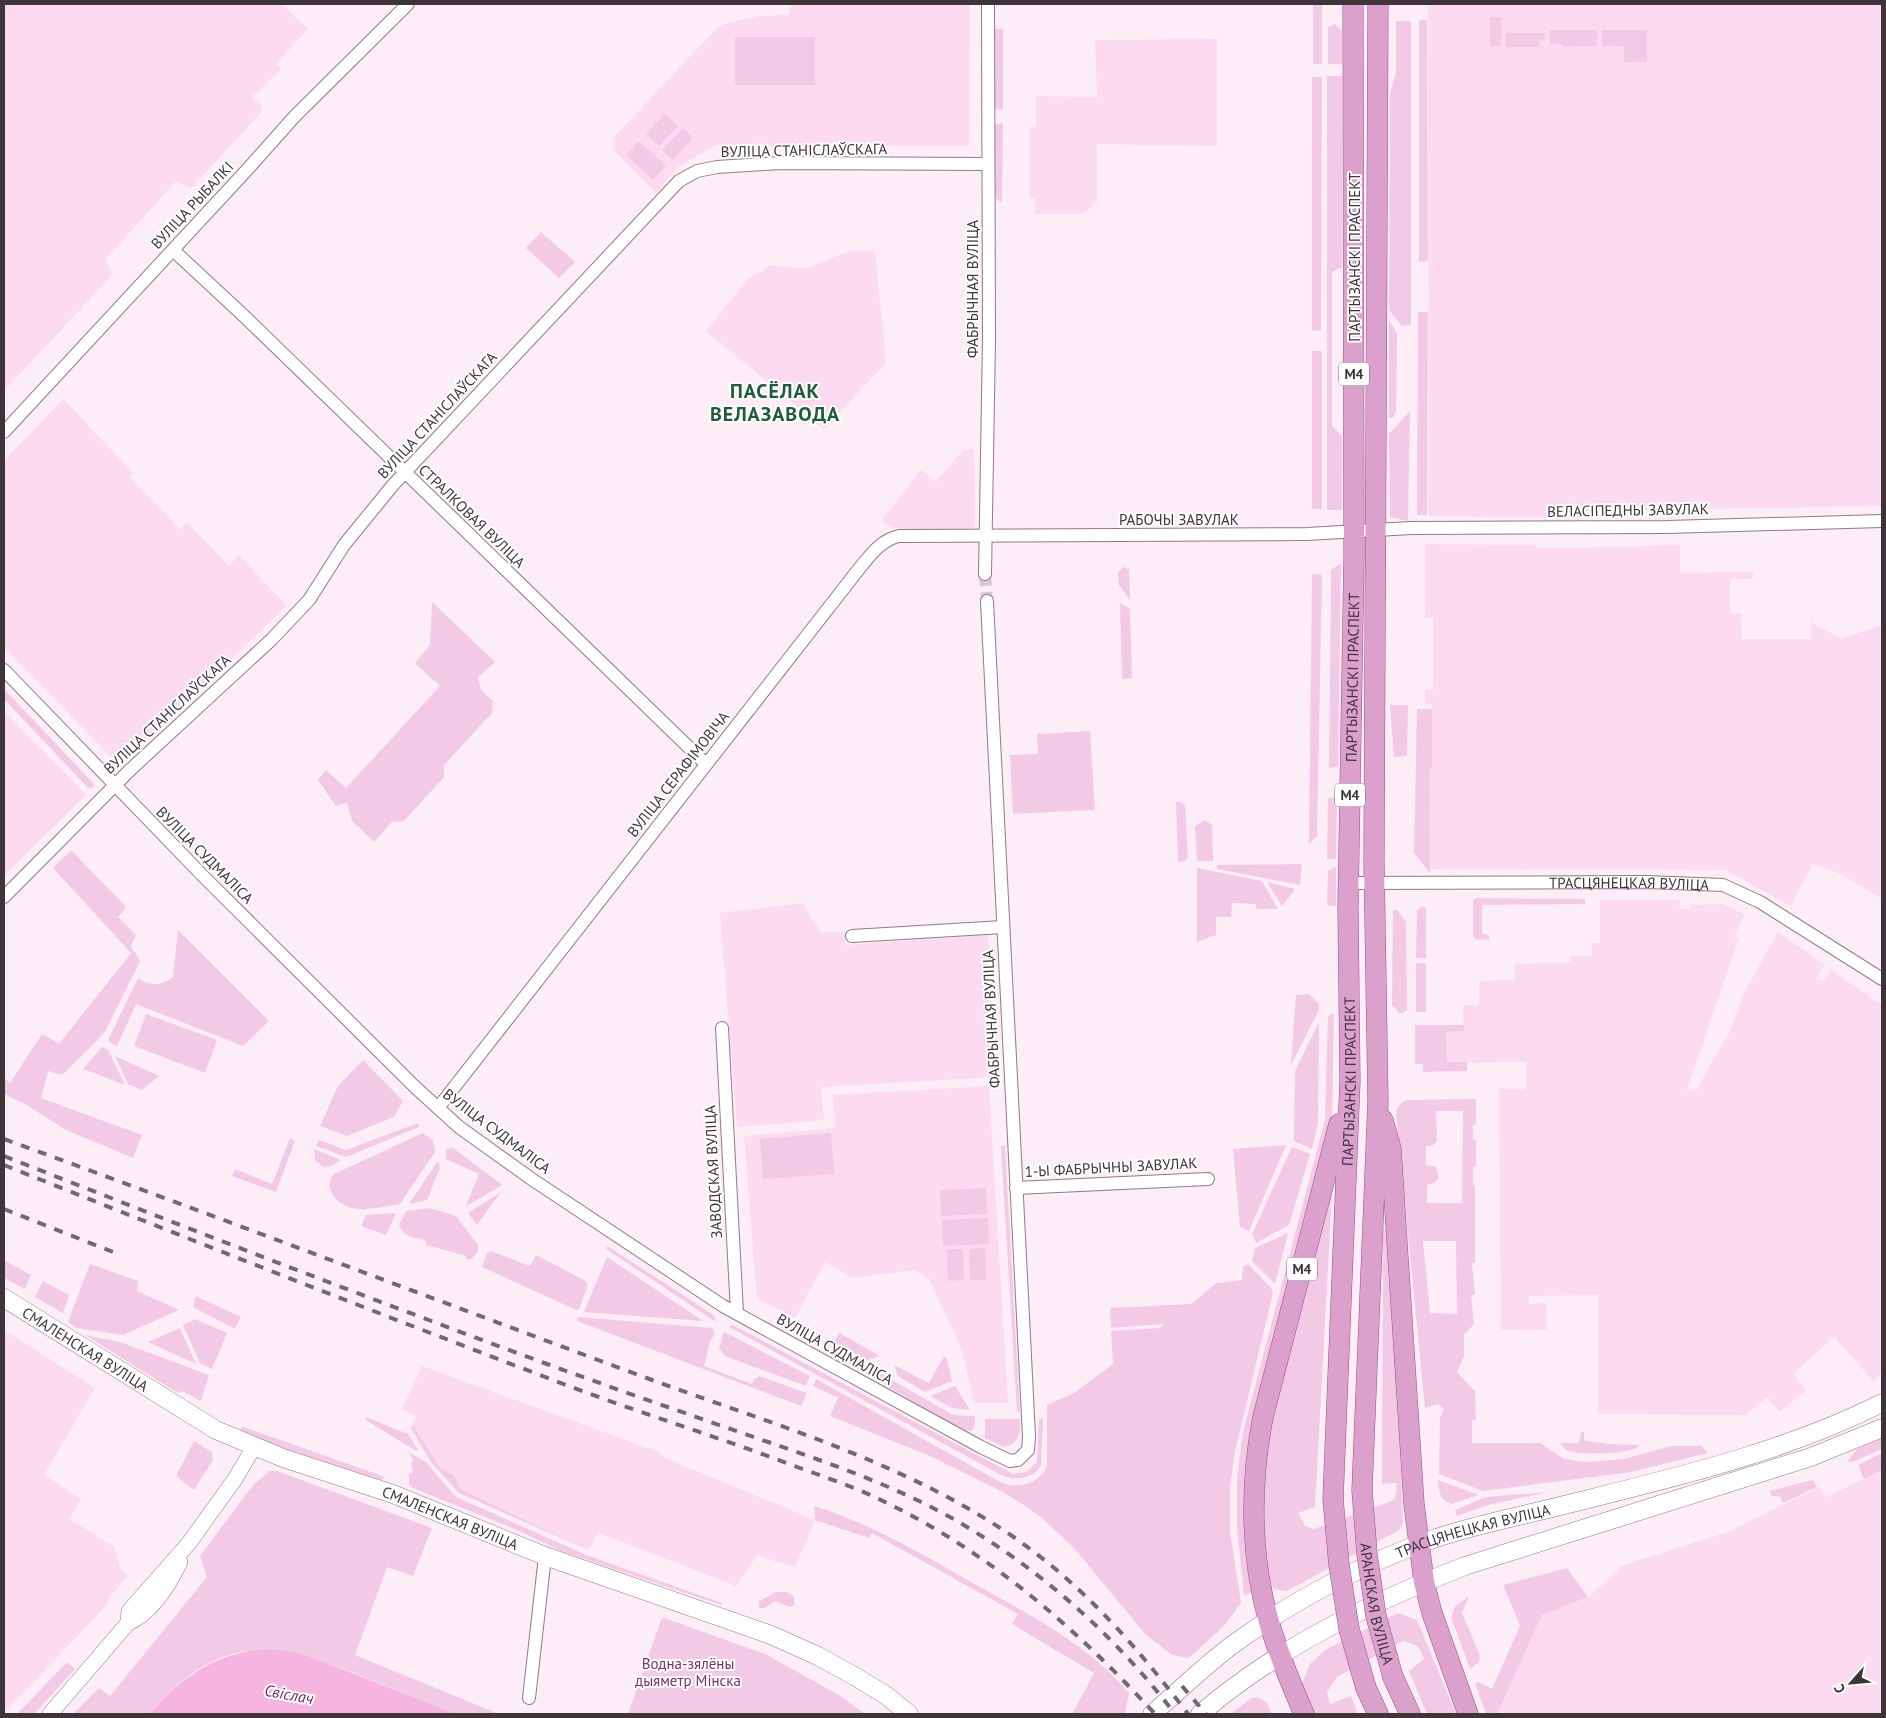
<svg xmlns="http://www.w3.org/2000/svg" width="1886" height="1718" font-family="'PT Sans',sans-serif">
	<style>
		.built { fill: #fcdaf0 }
		.green { fill: #f3cae5; fill-rule: evenodd }
		.water { fill: #f5b5e0 }
		.lines { fill: none; stroke-linecap: round; stroke-linejoin: round }
		.minor-tunnel { stroke: #d7c8d1; stroke-width: 12; stroke-dasharray: 12 6; stroke-linecap: butt }
		.minor-casing { stroke: #917989; stroke-width: 14 }
		.tertiary-casing { stroke: #917989; stroke-width: 16 }
		.secondary-casing { stroke: #917989; stroke-width: 19 }
		.primary-casing { stroke: #965183; stroke-width: 21 }
		.minor { stroke: #fff; stroke-width: 12 }
		.tertiary { stroke: #fff; stroke-width: 15 }
		.secondary { stroke: #fff; stroke-width: 18 }
		.primary { stroke: #dca0cc; stroke-width: 20 }
		.rail { stroke: #74686f; stroke-width: 4; stroke-dasharray: 9 9; stroke-linecap: butt }
		.primary-bridge-casing { stroke: #965183; stroke-width: 21; stroke-linecap: butt }
		.primary-bridge { stroke: #dca0cc; stroke-width: 20 }
		.labels { text-anchor: middle; dominant-baseline: central; stroke-width: 4; stroke-linejoin: round; paint-order: stroke }
		.shield { fill: #fff; stroke: #787175; stroke-width: 1 }
		.shield-label { font-size: 14px; font-weight: bold; fill: #3e343a }
		.street-label { font-size: 15px; fill: #3e343a; stroke: #fff }
		.park-label { font-size: 15px; fill: #7a3167; stroke: #fff }
		.water-label { font-size: 16px; font-style: italic; fill: #752c62; stroke: #fff }
		.district-label { font-size: 20px; font-weight: bold; letter-spacing: 1px; fill: #1e5b3d; stroke: #fff }
	</style>
	<rect width="100%" height="100%" fill="#fdedf7"/>
	<g class="built">
		<path d="M4 4H282L308 29 276 64 281 69 252 97 262 107 261 113 191 188 176 181 106 259 113 274 4 391Z"/>
		<path d="M789 4H970L969 146 716 145 679 166 656 193 615 152 613 144 615 136 717 28 724 24 759 16 789 15Z"/>
		<path d="M1428 4H1882V506L1581 511 1580 518 1429 516Z"/>
		<path d="M1217 39V146L1097 144V202L1083 214H1035V198L1029 197V127H1036V96L1097 97 1095 40Z"/>
		<path d="M852 250 875 251 886 363 824 429 706 331 747 280 771 265 804 269Z"/>
		<path d="M63 399 133 473 129 477 180 529 187 523 229 566 239 555 287 606 119 765 4 647V461Z"/>
		<path d="M974 449 975 527 970 529H904L891 527 882 520 921 470 936 482 963 450Z"/>
		<path d="M1425 544 1535 545V548H1573L1680 545V573L1753 572V579H1730V613H1741L1742 639H1811V622L1841 639 1882 625V899L1838 873 1812 864 1791 906 1725 870 1430 869 1429 771 1432 766V704H1425V690H1433V618H1425Z"/>
		<path d="M4 711 86 795 4 876Z"/>
		<path d="M1600 900H1679L1680 909H1690V905L1722 904 1744 914 1734 937 1739 938 1687 1089 1696 1091 1731 1029 1744 993 1778 932 1825 965 1816 979 1824 981 1831 970 1882 1005V1373L1873 1381 1834 1337 1793 1374 1806 1390 1780 1412 1767 1397 1746 1415 1598 1414V1295L1529 1296V1304L1546 1303 1547 1330H1501L1499 1088 1526 1090V1062L1447 1063 1446 1031H1464L1463 1005H1479V981L1515 980V964L1570 962 1571 956H1592V943H1600Z"/>
		<path d="M802 903 821 932H844L845 945 988 935 996 1077 821 1087 824 1120 737 1127 720 913Z"/>
		<path d="M989 1086 1008 1403H974L962 1350 929 1279 915 1270 852 1278 825 1262 795 1318 757 1298 744 1136 835 1128 833 1095Z"/>
		<path d="M4 1330 95 1388 44 1475 81 1499 69 1519 115 1547 120 1569 128 1576 108 1599V1604L4 1713Z"/>
		<path d="M422 1366 659 1452 665 1458 815 1520 795 1567 757 1556 736 1586 599 1533 588 1550 460 1489 454 1475 440 1468 413 1425 416 1415 402 1409Z"/>
		<path d="M1882 1470V1714H1499L1498 1712 1542 1615 1588 1597 1620 1570 1619 1567 1730 1531 1819 1487 1826 1497Z"/>
	</g>
	<g class="green">
		<rect x="1313" y="4" width="9" height="60"/>
		<rect x="1490" y="17" width="11" height="29"/>
		<path d="M1419 20H1427L1428 261 1419 262Z"/>
		<path d="M1396 21H1411V325L1402 326 1389 310 1390 93 1396 73Z"/>
		<path d="M1335 24 1342 31V64H1328V27Z"/>
		<path d="M993 29H1003V110L995 109 994 125 1003 123 1002 202 997 200 995 195Z"/>
		<path d="M1550 30H1597V46L1562 47V44H1550Z"/>
		<path d="M1602 30H1647V62H1624V46H1602Z"/>
		<path d="M1506 33H1545V40H1539V47H1506Z"/>
		<rect x="735" y="37" width="80" height="48"/>
		<path d="M1327 76H1342V267L1332 272V426L1342 436V510H1327Z"/>
		<path d="M1312 77H1322L1321 330 1312 331Z"/>
		<path d="M665 114 678 126 659 146 646 134Z"/>
		<path d="M683 128 693 138 673 160 662 150Z"/>
		<path d="M639 141 666 166 653 180 626 155Z"/>
		<path d="M541 232 575 262 559 278 526 248Z"/>
		<path d="M1418 312H1428L1427 515H1417Z"/>
		<path d="M1389 320 1397 333 1396 410 1394 417 1391 418 1389 417Z"/>
		<rect x="1312" y="351" width="10" height="158"/>
		<path d="M1410 411 1408 521 1390 517 1389 434Z"/>
		<path d="M1341 563 1338 766 1329 769 1331 570Z"/>
		<path d="M1123 567 1129 569 1130 600 1119 585 1118 572Z"/>
		<path d="M1312 574 1322 575 1317 836 1309 844Z"/>
		<path d="M432 602 495 662 478 677 481 690 493 701 492 713 444 765V777L404 821 392 822 374 842 352 821 347 803 336 806 318 780 326 770 346 788 440 686 415 663 430 645Z"/>
		<path d="M1120 603 1130 609 1132 678 1122 679Z"/>
		<path d="M4 689 93 783 94 787 88 788 4 699Z"/>
		<path d="M1390 705H1408L1407 756 1394 757Z"/>
		<path d="M1417 709H1432V766L1429 771 1430 873 1414 853Z"/>
		<path d="M1090 731 1095 810 1013 814 1010 755 1038 754 1037 734Z"/>
		<path d="M1328 798H1337L1336 859H1327Z"/>
		<path d="M1176 802H1182L1185 806 1188 858 1184 861 1178 862Z"/>
		<path d="M1205 820 1212 825 1213 861H1197L1195 826Z"/>
		<path d="M71 850 126 907 118 917 136 935 131 946 140 961 106 1030 95 1043 62 1075 48 1071 41 1098 142 1135 133 1158 66 1130 25 1104 4 1094V1078L10 1083 42 1034 59 1044 131 953 53 868Z"/>
		<path d="M1302 864 1300 885 1217 869V865Z"/>
		<path d="M1336 867V906L1327 905 1328 871Z"/>
		<path d="M1197 868 1262 881 1278 909H1257L1255 904 1232 903 1231 917H1216V935L1197 942Z"/>
		<path d="M1267 882 1295 889 1282 906Z"/>
		<path d="M1475 898 1585 899V904L1482 905V934L1489 935V940L1476 939 1473 936V901Z"/>
		<path d="M1421 907H1426V958H1416L1417 911Z"/>
		<path d="M1393 910H1397L1406 922 1407 1010 1403 1013H1399L1392 1005Z"/>
		<path d="M178 930 269 1021 243 1046 136 1004 117 1046 109 1042V1038L138 978C152 986 159 987 173 977Z"/>
		<rect x="1416" y="963" width="10" height="49"/>
		<path d="M1309 994 1319 1004V1010L1291 1065 1296 995Z"/>
		<path d="M1334 1013 1332 1122 1256 1419 1252 1592 1244 1595 1237 1527V1476L1243 1432 1325 1120 1328 1016Z"/>
		<path d="M146 1014 217 1040 205 1073 134 1046Z"/>
		<path d="M1319 1022 1318 1123 1312 1149 1294 1141 1295 1071Z"/>
		<path d="M1415 1025H1464V1031L1446 1032 1447 1062H1467V1071L1423 1072V1064H1415Z"/>
		<path d="M102 1047 108 1050 125 1085 83 1069Z"/>
		<path d="M115 1056 159 1076 142 1090 128 1084Z"/>
		<path d="M363 1060 403 1101 394 1117 347 1136 320 1126 338 1086Z"/>
		<path d="M1476 1099V1125H1473V1140H1476V1166L1473 1167V1185H1475V1263H1472L1475 1295H1471L1474 1324 1464 1335V1356L1457 1372 1475 1391 1476 1419 1472 1420V1443H1540L1564 1459 1587 1462 1624 1459 1671 1446H1701L1708 1453 1631 1472 1483 1491 1439 1474 1440 1418 1444 1409 1438 1404 1425 1408 1396 1111 1401 1103 1406 1100ZM1436 1111H1463L1462 1203H1427V1185L1434 1183 1439 1178 1436 1167 1426 1165V1146H1432L1437 1141ZM1423 1241H1456L1457 1314 1430 1313Z"/>
		<path d="M418 1123 419 1127 346 1157 316 1146 319 1140 346 1150Z"/>
		<path d="M423 1133 433 1140 435 1152 400 1204C387 1206 370 1210 357 1209 340 1207 321 1190 334 1174Z"/>
		<path d="M831 1133 834 1174 763 1179 760 1139Z"/>
		<path d="M290 1138 295 1141 276 1192 232 1176 235 1169 272 1184Z"/>
		<path d="M1286 1145 1249 1231 1240 1227 1233 1149Z"/>
		<path d="M1001 1146H1005L1020 1412H1017Z"/>
		<path d="M1292 1147 1310 1154 1289 1225 1256 1243 1252 1234Z"/>
		<path d="M453 1148 501 1184V1186L466 1206 479 1174 446 1159V1149Z"/>
		<path d="M314 1149 341 1160 331 1166 323 1167 315 1160Z"/>
		<path d="M438 1161 440 1168 427 1200 409 1204Z"/>
		<path d="M986 1188 987 1214 941 1216 940 1190Z"/>
		<path d="M501 1192 477 1225 468 1213Z"/>
		<path d="M1332 1193 1315 1507 1298 1513 1305 1526 1314 1529 1389 1502 1395 1499 1397 1483 1382 1484 1383 1230 1388 1231 1396 1332 1403 1523 1399 1530 1287 1591 1274 1589 1267 1578 1261 1518 1264 1447 1304 1278Z"/>
		<path d="M430 1208 456 1216 478 1245V1252L471 1259H466V1256L426 1245V1241C414 1236 405 1239 399 1225L406 1211Z"/>
		<path d="M396 1213 386 1235 361 1226 366 1215Z"/>
		<path d="M988 1218 989 1244 943 1246 942 1220Z"/>
		<path d="M1288 1233 1275 1284 1252 1261 1255 1248Z"/>
		<path d="M606 1247H609L715 1316 716 1322 606 1249Z"/>
		<path d="M985 1248 986 1280H970L969 1249Z"/>
		<path d="M947 1249H963L964 1280 948 1281Z"/>
		<path d="M491 1251 530 1266 536 1255 586 1281 588 1285 579 1309 576 1310 482 1267 487 1253Z"/>
		<path d="M607 1257 703 1321 584 1312Z"/>
		<path d="M4 1260 31 1275 25 1289 4 1278Z"/>
		<path d="M90 1264 138 1281 137 1291 179 1310 123 1335 76 1328 68 1322Z"/>
		<path d="M1248 1264 1271 1288 1273 1293 1235 1451 1230 1487V1531L1241 1603 1224 1626 1189 1658 1172 1655 1146 1635 1074 1548 1042 1518 1024 1505 1001 1491 930 1456 830 1416 838 1398 813 1386 816 1379 1002 1483C1020 1489 1038 1484 1047 1466V1405L1074 1393 1113 1364 1111 1331 1160 1328 1164 1324 1111 1328 1110 1308 1191 1304 1216 1283 1242 1280 1243 1267Z"/>
		<path d="M43 1281 69 1295 63 1313 35 1297Z"/>
		<path d="M196 1296 241 1317 235 1329 193 1307Z"/>
		<path d="M578 1317 712 1328 715 1334 710 1341 704 1366 752 1384 754 1379 759 1376 807 1393 801 1406 577 1321Z"/>
		<path d="M195 1319 227 1333 212 1369 200 1363 183 1325Z"/>
		<path d="M733 1325 1013 1474 1026 1472 1037 1462 1039 1419 1043 1418 1041 1466C1031 1479 1017 1481 1003 1476L729 1327Z"/>
		<path d="M180 1328 196 1364 148 1342Z"/>
		<path d="M724 1332 810 1376 806 1386 725 1356 719 1348Z"/>
		<path d="M839 1333 880 1356 867 1360 834 1342Z"/>
		<path d="M85 1335 120 1342 209 1375 201 1401 182 1391 178 1393Z"/>
		<path d="M833 1346 953 1415 975 1416 974 1428 970 1431 961 1430 833 1354Z"/>
		<path d="M944 1356 947 1359 952 1381 925 1392 898 1376 894 1365 929 1383Z"/>
		<path d="M955 1386 970 1410 952 1408 930 1396Z"/>
		<path d="M366 1417 408 1434 418 1450 416 1451 366 1420Z"/>
		<path d="M985 1419H1020C1021 1432 1019 1444 1004 1447L985 1438Z"/>
		<path d="M413 1425 440 1468 454 1475 460 1489 588 1550 459 1493 431 1462 411 1428Z"/>
		<path d="M243 1427 385 1477 379 1482 241 1433 239 1430Z"/>
		<path d="M1581 1432H1584V1440L1587 1441 1610 1444 1640 1445C1634 1454 1585 1455 1573 1452 1567 1451 1564 1448 1560 1443H1579Z"/>
		<path d="M1882 1438V1449L1855 1461 1847 1462 1857 1449Z"/>
		<path d="M194 1441 212 1452 213 1460 194 1490 176 1476Z"/>
		<path d="M408 1452 425 1461 455 1496 463 1500 586 1555 722 1603 721 1605 561 1551 517 1530 413 1488 409 1485V1473L412 1474 413 1468 411 1466 413 1459Z"/>
		<path d="M1882 1453V1470L1864 1479 1858 1465Z"/>
		<path d="M270 1471H277L432 1528 413 1576 387 1567 355 1655 499 1714C485 1714 467 1717 454 1714 437 1710 420 1700 405 1694 303 1653 234 1612 150 1714H73L99 1688 110 1696 207 1577 200 1556 253 1485Z"/>
		<path d="M1438 1480 1479 1495 1451 1504C1439 1499 1439 1491 1438 1480Z"/>
		<path d="M1813 1480 1817 1487 1783 1503 1780 1497 1772 1496 1769 1491Z"/>
		<path d="M1548 1492 1488 1505 1457 1516 1455 1510 1486 1497Z"/>
		<path d="M814 1506C870 1523 920 1553 971 1582 1027 1613 1088 1644 1129 1693L1125 1714H1072L1094 1673 1012 1624 1018 1614 872 1533 869 1538 815 1520Z"/>
		<path d="M1567 1568 1588 1597 1542 1615 1498 1712 1497 1714H1486L1475 1683 1479 1682 1492 1689 1520 1626 1503 1585Z"/>
		<path d="M776 1592H786L794 1596V1605L790 1607 775 1601 764 1608H759V1601Z"/>
		<path d="M1469 1596 1462 1613 1480 1656 1479 1662 1470 1669 1451 1617 1455 1606Z"/>
		<path d="M1398 1613 1417 1620 1456 1714H1427L1409 1671 1424 1659C1420 1646 1416 1644 1403 1641L1337 1677 1327 1692 1330 1704 1351 1696 1358 1714H1312L1301 1686 1310 1664 1325 1650Z"/>
		<path d="M662 1617 765 1654 839 1695 865 1714H628Z"/>
		<path d="M67 1662 75 1669 34 1714H17Z"/>
		<path d="M1257 1697 1266 1702 1272 1714H1231L1251 1698Z"/>
	</g>
	<path class="water" d="M271 1649 298 1653 327 1663 455 1714H150C181 1676 221 1650 271 1649Z"/>
	<g class="lines">
		<path class="minor-tunnel" d="M985 574 987 601"/>
		<defs>
			<g id="minor">
				<path d="M173 250 244 316 706 764"/>
				<path d="M4 432 245 172 295 116 408 4"/>
				<path d="M985 574 989 339 988 4"/>
				<path d="M4 670 202 875 415 1087 459 1127 533 1180 723 1306 981 1447 1010 1461 1018 1460 1028 1450 1029 1436 987 601"/>
				<path id="s1" d="M1349 883 1647 882 1723 885 1760 902 1882 979"/>
				<path d="M4 897 130 770 271 640 309 600 344 545 393 485 679 181 697 171 717 167 780 163 988 164"/>
				<path d="M852 936 1003 927"/>
				<path d="M722 1028 737 1313"/>
				<path d="M438 1108 862 565C873 552 882 540 899 536L1307 534 1411 528 1667 527 1882 521"/>
				<path d="M1016 1188 1208 1179"/>
				<path d="M529 1698 545 1556"/>
			</g>
			<g id="tertiary">
				<path d="M128 1623C152 1613 169 1585 180 1562"/>
				<path d="M50 1714 128 1623 129 1611 189 1543 235 1479 254 1447"/>
			</g>
			<g id="secondary">
				<path id="s2" d="M4 1298 216 1430 283 1458 393 1494 545 1556 771 1635 818 1656 856 1677 887 1696 909 1714"/>
				<path id="s3" d="M1152 1714C1179 1691 1206 1664 1235 1643 1291 1602 1354 1569 1419 1544 1462 1528 1508 1519 1552 1508 1664 1480 1778 1455 1882 1403"/>
				<path d="M1200 1714C1278 1647 1370 1603 1465 1566L1811 1457 1882 1428"/>
			</g>
			<g id="primary">
				<path d="M1383 1120 1391 1149 1414 1504 1424 1582 1432 1613 1468 1714"/>
				<path d="M1362 1490 1378 1101 1374 862 1378 4"/>
				<path id="s4" d="M1333 1499 1350 1081 1348 907 1354 556 1353 4"/>
				<path d="M1393 1677 1410 1714"/>
				<path d="M1366 1688 1378 1714"/>
				<path d="M1304 1714C1291 1684 1278 1653 1269 1622 1250 1556 1250 1483 1263 1417L1339 1124"/>
			</g>
		</defs>
		<use href="#minor" class="minor-casing"/>
		<use href="#tertiary" class="tertiary-casing"/>
		<use href="#secondary" class="secondary-casing"/>
		<use href="#primary" class="primary-casing"/>
		<use href="#minor" class="minor"/>
		<use href="#tertiary" class="tertiary"/>
		<use href="#secondary" class="secondary"/>
		<use href="#primary" class="primary"/>
		<g class="rail">
			<path d="M4 1139C221 1218 436 1300 652 1380 775 1425 907 1463 1015 1538 1084 1586 1138 1648 1188 1714"/>
			<path d="M4 1156C184 1227 365 1297 547 1364 621 1391 696 1417 771 1443 831 1464 892 1485 948 1516 1036 1565 1114 1634 1175 1714"/>
			<path d="M4 1165C186 1238 369 1310 553 1380 633 1411 716 1436 797 1467 827 1478 858 1488 887 1503 990 1553 1078 1630 1155 1714"/>
			<path d="M4 1209 118 1254"/>
			<path d="M1182 1686 1206 1714"/>
		</g>
		<defs>
			<g id="primary-bridge">
				<path id="s5" d="M1362 1490 1367 1554 1376 1616 1393 1677"/>
				<path d="M1333 1499 1339 1565 1349 1629 1366 1688"/>
			</g>
		</defs>
		<use href="#primary-bridge" class="primary-bridge-casing"/>
		<use href="#primary-bridge" class="primary-bridge"/>
	</g>
	<g class="labels">
		<g class="shield">
			<rect x="1339" y="362.5" width="30" height="23" rx="4"/>
			<rect x="1335" y="783.5" width="30" height="23" rx="4"/>
			<rect x="1287" y="1257.5" width="30" height="23" rx="4"/>
		</g>
		<g class="shield-label">
			<text x="1354" y="374">М4</text>
			<text x="1350" y="795">М4</text>
			<text x="1302" y="1269">М4</text>
		</g>
		<g class="street-label">
			<text transform="translate(804 150) rotate(-1)">ВУЛІЦА СТАНІСЛАЎСКАГА</text>
			<text transform="translate(192 205) rotate(-47)">ВУЛІЦА РЫБАЛКІ</text>
			<text transform="translate(1354 257) rotate(-90)">ПАРТЫЗАНСКІ ПРАСПЕКТ</text>
			<text transform="translate(972 289) rotate(-90)">ФАБРЫЧНАЯ ВУЛІЦА</text>
			<text transform="translate(437 415) rotate(-47)">ВУЛІЦА СТАНІСЛАЎСКАГА</text>
			<text transform="translate(1628 510) rotate(-1)">ВЕЛАСІПЕДНЫ ЗАВУЛАК</text>
			<text transform="translate(472 516) rotate(44)">СТРАЛКОВАЯ ВУЛІЦА</text>
			<text x="1179" y="519">РАБОЧЫ ЗАВУЛАК</text>
			<text stroke="none"><textPath href="#s4" startOffset="822">ПАРТЫЗАНСКІ ПРАСПЕКТ</textPath></text>
			<text transform="translate(167 714) rotate(-43)">ВУЛІЦА СТАНІСЛАЎСКАГА</text>
			<text transform="translate(678 774) rotate(-52)">ВУЛІЦА СЕРАФІМОВІЧА</text>
			<text transform="translate(205 855) rotate(45)">ВУЛІЦА СУДМАЛІСА</text>
			<text stroke="none"><textPath href="#s1" startOffset="280">ТРАСЦЯНЕЦКАЯ ВУЛІЦА</textPath></text>
			<text transform="translate(991 1019) rotate(-93)">ФАБРЫЧНАЯ ВУЛІЦА</text>
			<text stroke="none"><textPath href="#s4" startOffset="418">ПАРТЫЗАНСКІ ПРАСПЕКТ</textPath></text>
			<text transform="translate(497 1131) rotate(37)">ВУЛІЦА СУДМАЛІСА</text>
			<text transform="translate(1111 1167) rotate(-3)">1-Ы ФАБРЫЧНЫ ЗАВУЛАК</text>
			<text transform="translate(713 1172) rotate(-93)">ЗАВОДСКАЯ ВУЛІЦА</text>
			<text stroke="none"><textPath href="#s2" startOffset="96">СМАЛЕНСКАЯ ВУЛІЦА</textPath></text>
			<text transform="translate(835 1349) rotate(29)">ВУЛІЦА СУДМАЛІСА</text>
			<text stroke="none"><textPath href="#s2" startOffset="500">СМАЛЕНСКАЯ ВУЛІЦА</textPath></text>
			<text stroke="none"><textPath href="#s3" startOffset="374">ТРАСЦЯНЕЦКАЯ ВУЛІЦА</textPath></text>
			<text stroke="none"><textPath href="#s5" startOffset="115">АРАНСКАЯ ВУЛІЦА</textPath></text>
		</g>
		<g class="park-label">
			<text x="688" y="1663">Водна-зялёны<tspan x="688" dy="17">дыяметр Мінска</tspan></text>
		</g>
		<g class="water-label">
			<text transform="translate(289 1694) rotate(10)">Свіслач</text>
		</g>
		<g class="district-label">
			<text x="775" y="391">ПАСЁЛАК<tspan x="775" dy="23">ВЕЛАЗАВОДА</tspan></text>
		</g>
	</g>
	<rect width="1886" height="1718" fill="none" stroke="#3e343a" stroke-width="10"/>
	<g transform="translate(1851 1683) rotate(243)" stroke="#ffffff" stroke-width="4" paint-order="stroke">
	<path d="M0-4L9 19L0 12L-9 19Z" fill="#3e343a"/>
	<text y="-8" font-size="14" font-weight="bold" text-anchor="middle" fill="#3e343a">С</text>
	</g>
</svg>
